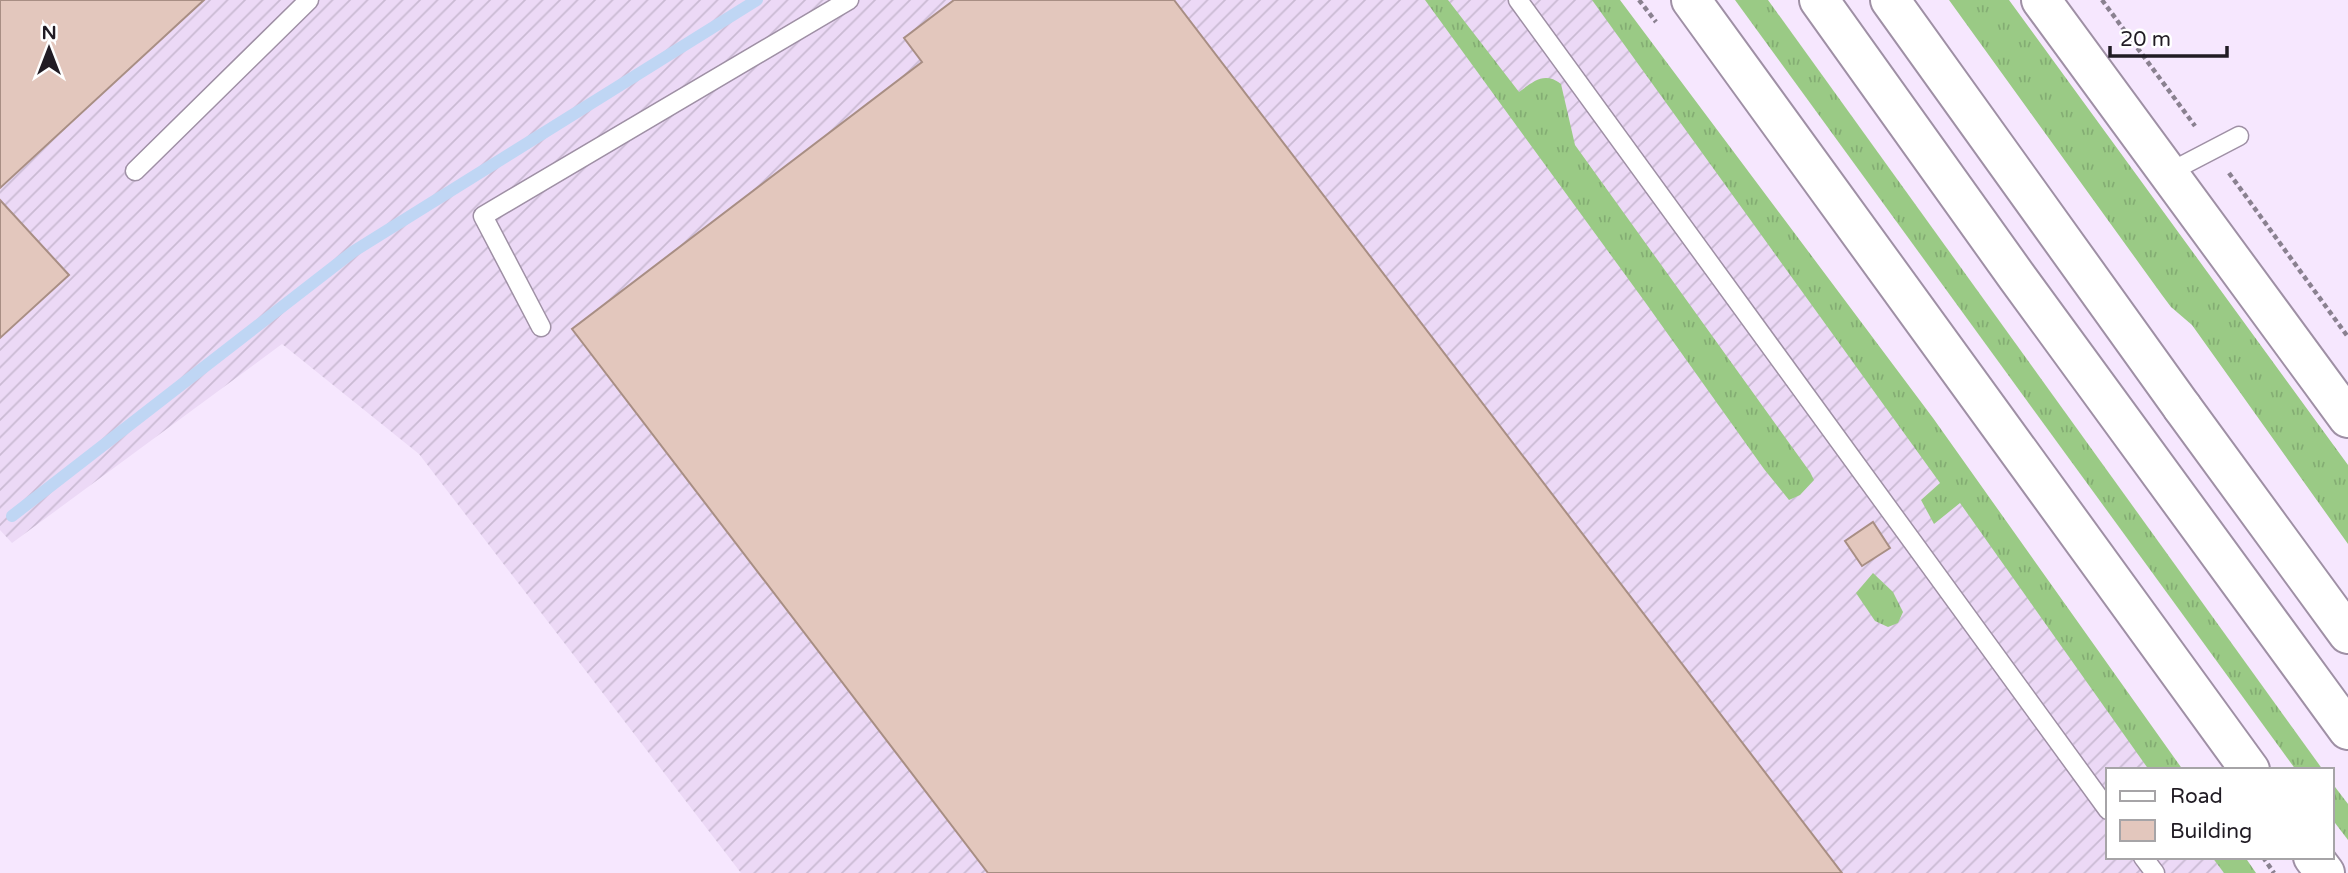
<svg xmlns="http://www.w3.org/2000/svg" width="2348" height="873" font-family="'Varela Round',sans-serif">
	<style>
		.industrial { fill: url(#industrial-furrows) }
		.grass { fill: url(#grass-tufts) }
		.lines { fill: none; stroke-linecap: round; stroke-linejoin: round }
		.stream { stroke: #bfd6f4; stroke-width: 12 }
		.building { fill: #e3c7bd; stroke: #a88e84; stroke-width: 2 }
		.service-casing { stroke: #9f90a5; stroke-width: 21 }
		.secondary-casing { stroke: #9f90a5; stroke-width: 42 }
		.trunk-casing { stroke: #9f90a5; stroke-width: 42 }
		.motorway-casing { stroke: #9f90a5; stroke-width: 42 }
		.path { stroke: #8a8190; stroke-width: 4.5; stroke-dasharray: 5 3.5; stroke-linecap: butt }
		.service { stroke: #fff; stroke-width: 18 }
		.secondary { stroke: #fff; stroke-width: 38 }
		.trunk { stroke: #fff; stroke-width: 38 }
		.motorway { stroke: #fff; stroke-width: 38 }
	</style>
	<defs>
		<pattern id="industrial-furrows" width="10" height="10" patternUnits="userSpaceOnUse" patternTransform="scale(1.75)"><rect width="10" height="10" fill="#ecd9f6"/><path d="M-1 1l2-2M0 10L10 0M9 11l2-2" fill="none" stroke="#cabad3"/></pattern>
		<pattern id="grass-tufts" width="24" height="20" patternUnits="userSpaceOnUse" patternTransform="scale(1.75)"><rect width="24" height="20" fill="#9aca85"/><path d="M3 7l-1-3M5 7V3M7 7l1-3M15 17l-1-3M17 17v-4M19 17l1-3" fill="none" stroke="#84ad73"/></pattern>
	</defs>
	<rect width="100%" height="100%" fill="#f6e7fe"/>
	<path class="industrial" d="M0 0H1608L2163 770H2108V857H2226L2237 873H741L419 454 282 344 12 543 0 530Z"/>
	<g class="grass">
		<path d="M1425 0H1448L1519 92C1533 82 1544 71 1561 84L1575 145 1810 472 1814 480 1800 495 1789 500 1764 469 1645 302Z"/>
		<path d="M1592 0H1620L1933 418 2183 770H2149L1960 503 1934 524 1921 500 1940 483Z"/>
		<path d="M1735 0H1768L2323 770H2296Z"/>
		<path d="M1949 0H2009L2348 465V544L2192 325 2171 307 2162 295Z"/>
		<path d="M1873 573 1893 592 1903 612 1898 623 1888 627 1875 621 1856 593Z"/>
		<path d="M2332 783 2348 804V840L2332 819Z"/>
		<path d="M2212 857H2245L2256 873H2224Z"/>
	</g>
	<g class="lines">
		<path class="stream" d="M12 516 354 251 757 0"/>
	</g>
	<g class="building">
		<path d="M0 0H204L0 188Z"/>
		<path d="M954 0H1174L1842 873H988L572 329 922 62 904 38Z"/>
		<path d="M0 200 69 275 0 338Z"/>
		<path d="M1873 522 1890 548 1862 566 1845 541Z"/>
	</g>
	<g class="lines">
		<defs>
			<g id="service">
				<path d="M1518 0 2108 810"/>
				<path d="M135 171 309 0"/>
				<path d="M2168 173 2239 136"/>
				<path d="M541 327 483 216 849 0"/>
				<path d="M2143 857 2155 873"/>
			</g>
			<g id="secondary">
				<path d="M1691 0 2250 770"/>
				<path d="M2041 0 2348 418"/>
				<path d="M2313 857 2325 873"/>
			</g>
			<path id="trunk" d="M1890 0 2182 407"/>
			<g id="motorway">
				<path d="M1819 0 2017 277 2348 730"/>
				<path d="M2182 407 2348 634"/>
			</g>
		</defs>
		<use href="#service" class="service-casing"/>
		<use href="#secondary" class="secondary-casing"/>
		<use href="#trunk" class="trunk-casing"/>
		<use href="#motorway" class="motorway-casing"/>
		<g class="path">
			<path d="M1639 0 1656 22"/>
			<path d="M2102 0 2195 126"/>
			<path d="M2229 173 2348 337"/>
			<path d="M2263 857 2274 873"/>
		</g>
		<use href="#service" class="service"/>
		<use href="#secondary" class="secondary"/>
		<use href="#trunk" class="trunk"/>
		<use href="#motorway" class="motorway"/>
	</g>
	<rect x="2106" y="768" width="228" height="91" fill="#ffffff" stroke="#a6a4a7" stroke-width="2"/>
	<rect x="2120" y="791" width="35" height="10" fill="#ffffff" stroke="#a6a4a7" stroke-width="2"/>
	<text x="2170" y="803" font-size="21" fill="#211c24">Road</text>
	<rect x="2120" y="820" width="35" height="21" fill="#e3c7bd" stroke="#a6a4a7" stroke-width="2"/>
	<text x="2170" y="838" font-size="21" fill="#211c24">Building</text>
	<g transform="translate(49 49)" stroke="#ffffff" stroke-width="5" paint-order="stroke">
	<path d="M0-5L12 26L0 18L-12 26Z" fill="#211c24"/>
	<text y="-10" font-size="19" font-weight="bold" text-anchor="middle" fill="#211c24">N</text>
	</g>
	<path d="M2110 46v10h117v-10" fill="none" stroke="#211c24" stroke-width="3.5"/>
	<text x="2120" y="46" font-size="21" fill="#211c24" stroke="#ffffff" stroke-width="5" paint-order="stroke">20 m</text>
</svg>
